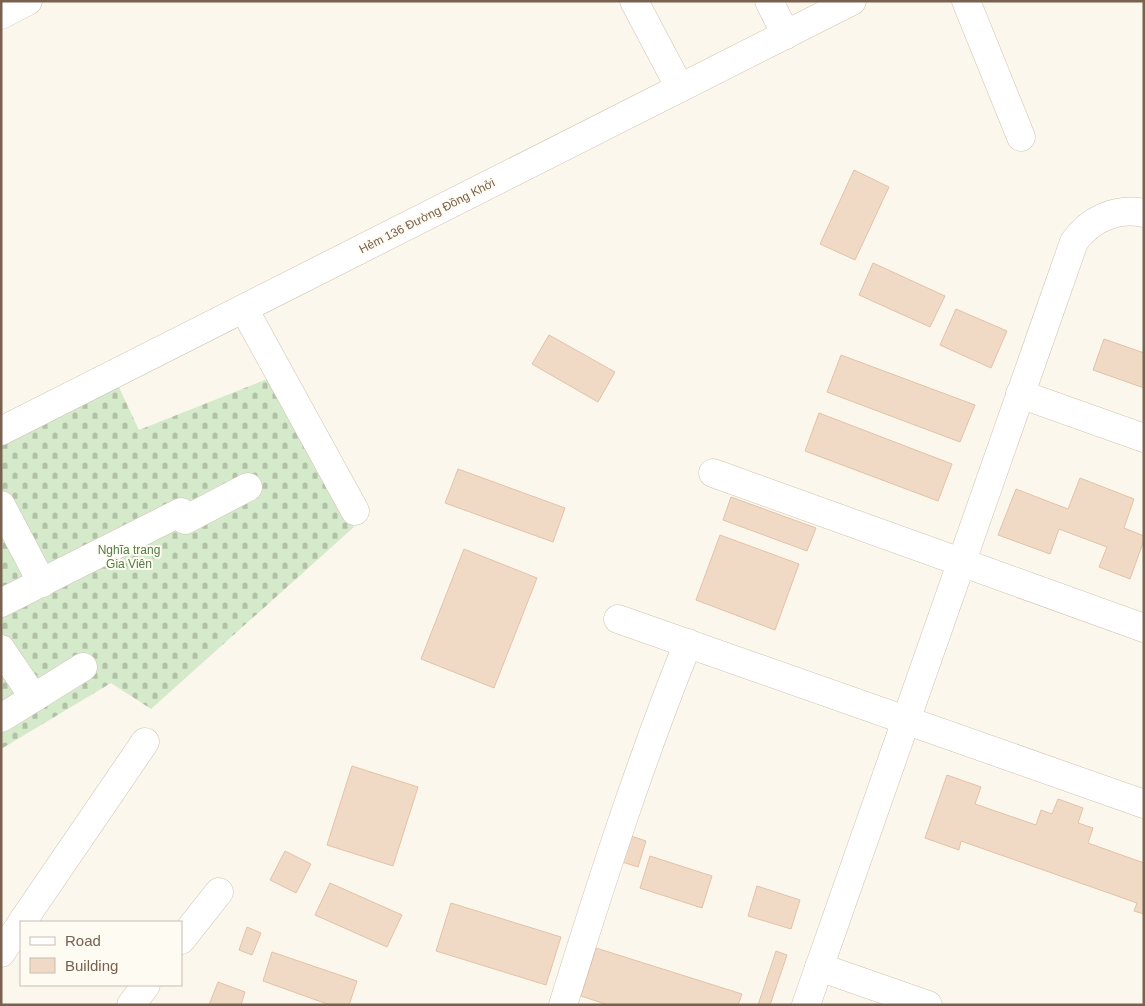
<svg xmlns="http://www.w3.org/2000/svg" width="1145" height="1006" font-family="Arial,sans-serif">
	<style>
		.cemetery { fill: url(#cemetery-stones) }
		.building { fill: #f1dac5; stroke: #e3c2a6 }
		.lines { fill: none; stroke-linecap: round; stroke-linejoin: round }
		.minor-casing { stroke: #cfc1b1; stroke-width: 29 }
		.minor { stroke: #fff; stroke-width: 28 }
		.labels { text-anchor: middle; dominant-baseline: central; stroke-width: 4; stroke-linejoin: round; paint-order: stroke }
		.street-label { font-size: 12px; fill: #78614f; stroke: #fefbf3 }
		.park-label { font-size: 12px; fill: #527d47; stroke: #fefbf3 }
	</style>
	<defs>
		<pattern id="cemetery-stones" width="16" height="16" patternUnits="userSpaceOnUse" patternTransform="scale(1.25)"><rect width="16" height="16" fill="#d4eaca"/><path d="M2 7V4a2 2 0 0 1 4 0v3zM10 15v-3a2 2 0 0 1 4 0v3z" fill="#b1c1a6"/></pattern>
	</defs>
	<rect width="100%" height="100%" fill="#fcf7ec"/>
	<path class="cemetery" d="M270 378 354 527 151 709 111 683 1 749V439L116 381 139 430Z"/>
	<g class="building">
		<path d="M854 170 889 187 855 260 820 244Z"/>
		<path d="M873 263 945 296 930 327 859 295Z"/>
		<path d="M956 309 1007 331 991 368 940 345Z"/>
		<path d="M549 335 615 372 598 402 532 364Z"/>
		<path d="M1104 339 1144 353V388L1093 370Z"/>
		<path d="M841 355 975 405 960 442 827 392Z"/>
		<path d="M819 413 952 464 938 501 805 451Z"/>
		<path d="M458 469 565 508 553 542 445 503Z"/>
		<path d="M1080 478 1134 499 1124 528 1144 536V540L1130 579 1099 567 1107 547 1059 529 1050 554 998 535 1016 489 1068 509Z"/>
		<path d="M731 497 816 528 807 551 723 520Z"/>
		<path d="M720 535 799 564 775 630 696 600Z"/>
		<path d="M464 549 537 578 494 688 421 659Z"/>
		<path d="M352 766 418 787 393 866 327 845Z"/>
		<path d="M947 775 981 787 975 804 1036 825 1041 810 1052 814 1058 799 1083 808 1078 823 1093 828 1088 843 1144 863V914L1134 911 1137 903 961 841 959 850 925 838Z"/>
		<path d="M628 835 646 841 638 867 619 861Z"/>
		<path d="M285 851 311 864 296 893 270 880Z"/>
		<path d="M650 856 712 876 702 908 640 888Z"/>
		<path d="M330 883 402 915 387 947 315 915Z"/>
		<path d="M757 886 800 900 791 929 748 916Z"/>
		<path d="M451 903 561 937 546 985 436 951Z"/>
		<path d="M247 927 261 933 252 955 239 950Z"/>
		<path d="M596 948 742 994 738 1005H608L581 996Z"/>
		<path d="M776 951 787 955 770 1005H758Z"/>
		<path d="M272 952 357 981 349 1005H330L263 981Z"/>
		<path d="M218 982 245 992 241 1005H209Z"/>
	</g>
	<g class="lines">
		<defs>
			<g id="minor">
				<path d="M634 1 680 88"/>
				<path d="M769 1 786 35"/>
				<path d="M966 1 1021 137"/>
				<path d="M1 15 28 1"/>
				<path d="M244 309 355 511"/>
				<path d="M1020 394 1144 438"/>
				<path d="M1 431 852 1"/>
				<path d="M713 473 1144 628"/>
				<path d="M1 505 42 583"/>
				<path d="M1 603 181 512 185 520 248 487"/>
				<path d="M618 619 1144 804"/>
				<path d="M1 649 34 698"/>
				<path d="M1 718 83 667"/>
				<path d="M22 922 145 742"/>
				<path d="M181 940 219 892"/>
				<path d="M1 953 21 924"/>
				<path d="M819 967 928 1005"/>
				<path d="M131 1005 146 985"/>
				<path d="M563 1005C601 883 640 762 688 643"/>
				<path d="M806 1005 1074 242C1089 220 1116 207 1144 213"/>
			</g>
		</defs>
		<use href="#minor" class="minor-casing"/>
		<use href="#minor" class="minor"/>
	</g>
	<g class="labels">
		<g class="street-label">
			<text transform="translate(427 216) rotate(-27)">Hẻm 136 Đường Đồng Khởi</text>
		</g>
		<g class="park-label">
			<text x="129" y="550">Nghĩa trang<tspan x="129" dy="14">Gia Viên</tspan></text>
		</g>
	</g>
	<rect width="1145" height="1006" fill="none" stroke="#78614f" stroke-width="5"/>
	<rect x="20" y="921" width="162" height="65" fill="#fefbf3" stroke="#c8bdb1"/>
	<rect x="30" y="937" width="25" height="8" fill="#ffffff" stroke="#c8bdb1"/>
	<text x="65" y="946" font-size="15" fill="#78614f">Road</text>
	<rect x="30" y="958" width="25" height="15" fill="#f1dac5" stroke="#c8bdb1"/>
	<text x="65" y="971" font-size="15" fill="#78614f">Building</text>
</svg>
